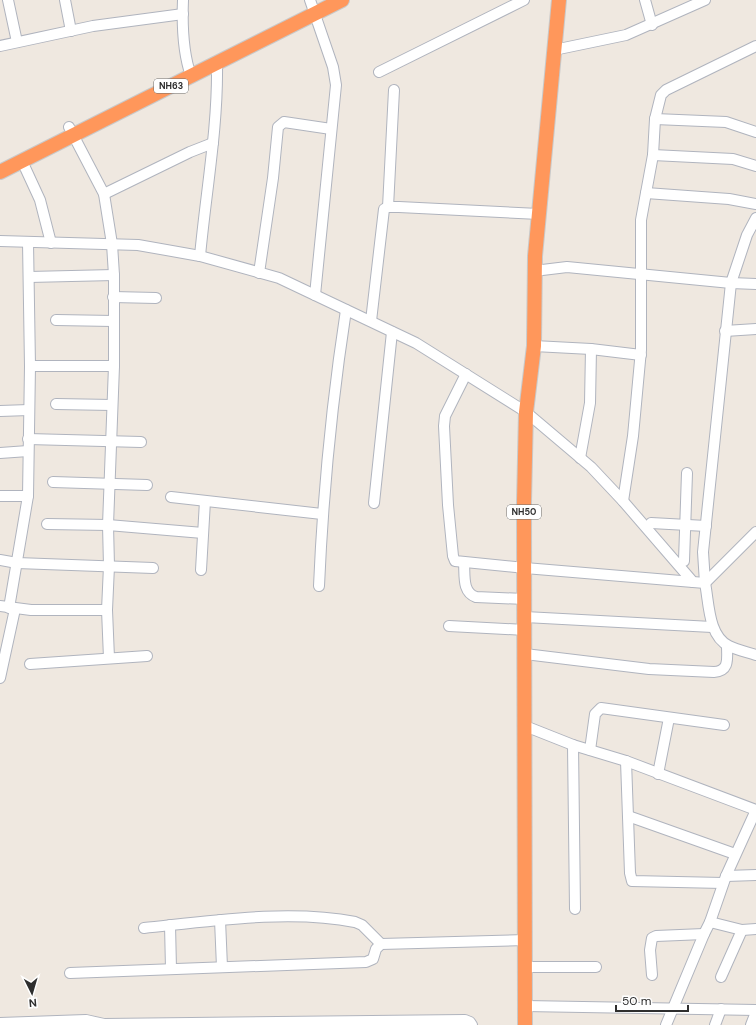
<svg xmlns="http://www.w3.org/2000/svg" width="756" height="1025" font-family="'DM Sans',sans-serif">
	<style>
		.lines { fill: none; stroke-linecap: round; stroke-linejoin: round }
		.minor-casing { stroke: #b0b4be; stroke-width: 12 }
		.highway-casing { stroke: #c9c9c9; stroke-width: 16 }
		.minor { stroke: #fff; stroke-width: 10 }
		.highway { stroke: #ff975b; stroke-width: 14 }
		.labels { text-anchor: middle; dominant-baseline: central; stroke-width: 3; stroke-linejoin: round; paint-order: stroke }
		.shield { fill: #fff; stroke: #6d6d6d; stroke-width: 1 }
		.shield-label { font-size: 9px; font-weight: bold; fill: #2e2e2e }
	</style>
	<rect width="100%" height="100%" fill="#efe8e0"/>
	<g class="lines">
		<defs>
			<g id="minor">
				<path d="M8 0 17 42"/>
				<path d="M65 0 71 31"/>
				<path d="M183 0C182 24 183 53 191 76"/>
				<path d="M310 0 333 67 336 85 315 295"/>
				<path d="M645 0 652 25"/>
				<path d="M0 46 93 26 183 14"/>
				<path d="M554 50 626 35 705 0"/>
				<path d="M379 72 524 0"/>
				<path d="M655 119 726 122 756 132"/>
				<path d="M69 127 104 194 112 244 114 275V366L108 525 109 566 107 610 109 658"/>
				<path d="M653 155 733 159 756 166"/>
				<path d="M22 161 40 200 51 243"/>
				<path d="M646 193 729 199 756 204"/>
				<path d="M104 194 190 152 213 143"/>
				<path d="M388 207 394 90"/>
				<path d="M0 241 138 245 200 256 279 278 416 343 526 412 591 467 623 501 693 582 705 583C709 602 708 636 729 646 737 650 747 652 756 655"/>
				<path d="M200 256C206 191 218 128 217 64"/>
				<path d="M534 271 567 267 731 283 747 235 756 218"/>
				<path d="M259 273 273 178 278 127 284 122 331 129"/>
				<path d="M29 277 114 275"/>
				<path d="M113 297 156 298"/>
				<path d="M56 320 113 321"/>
				<path d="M371 321 384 209 388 207H399L539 214"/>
				<path d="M725 331 756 329"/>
				<path d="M534 346 591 349 641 355"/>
				<path d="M30 366H114"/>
				<path d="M466 374 445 416 444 426 448 505 453 556 455 561 525 568 693 582"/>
				<path d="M56 404 112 405"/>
				<path d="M0 411 29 410"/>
				<path d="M28 439 141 442"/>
				<path d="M0 453 28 451"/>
				<path d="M580 458 590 403 591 349"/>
				<path d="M53 482 147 485"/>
				<path d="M0 496H28"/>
				<path d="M171 497 322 514"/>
				<path d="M623 501 633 436 641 350V220L653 155 655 119 661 95 666 90 756 46"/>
				<path d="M374 503 392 332"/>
				<path d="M651 523 706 526"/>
				<path d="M47 524 108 525 203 533"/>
				<path d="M0 560 17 563 153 568"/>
				<path d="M684 561 687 473"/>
				<path d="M464 563C465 576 462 592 476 597L525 599"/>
				<path d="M201 570 205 501"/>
				<path d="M705 583 703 552 731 283 756 284"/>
				<path d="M705 583 756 532"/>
				<path d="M319 586C323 493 332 401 346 310"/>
				<path d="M0 606 31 610H107"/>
				<path d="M9 608 28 496 30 366 28 242"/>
				<path d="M525 617 712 627"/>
				<path d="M449 626 525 630"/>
				<path d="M525 654 649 669 714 672C730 671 727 658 727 646"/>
				<path d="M30 664 147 656"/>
				<path d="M0 678 15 609"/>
				<path d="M525 726 573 745 626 761 756 810"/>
				<path d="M573 745 575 909"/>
				<path d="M590 750 595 714 601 708 724 725"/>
				<path d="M626 761 630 873 632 881 723 883"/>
				<path d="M658 774 669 718"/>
				<path d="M628 816 735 854"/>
				<path d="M726 876 756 875"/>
				<path d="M220 920 222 967"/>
				<path d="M710 922 742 930 756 929"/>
				<path d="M170 925 171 969"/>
				<path d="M144 928C210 921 290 909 355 922L362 925 381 944"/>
				<path d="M525 967H596"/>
				<path d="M70 973 366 962 373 959 376 949 381 944 526 940"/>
				<path d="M652 975 650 950 652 938 656 936 704 934"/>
				<path d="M721 977 742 930"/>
				<path d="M525 1006 756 1010"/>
				<path d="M0 1023 86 1020 104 1024 465 1020 470 1022 472 1025"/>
				<path d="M666 1025 704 934 710 922 726 876 756 810"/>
				<path d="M715 1025 721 1009"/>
				<path d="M751 1025 756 1012"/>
			</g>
			<g id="highway">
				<path d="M0 172 342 0"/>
				<path d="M525 1025 524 503 526 412 534 346 535 256 559 0"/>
			</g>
		</defs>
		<use href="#minor" class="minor-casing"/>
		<use href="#highway" class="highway-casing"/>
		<use href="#minor" class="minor"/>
		<use href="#highway" class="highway"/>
	</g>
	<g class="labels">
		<g class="shield">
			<rect x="154" y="79" width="34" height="14" rx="3"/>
			<rect x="507" y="505" width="34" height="14" rx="3"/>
		</g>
		<g class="shield-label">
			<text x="171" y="86">NH63</text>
			<text x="524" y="512">NH50</text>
		</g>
	</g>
	<g transform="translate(32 993) rotate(175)" stroke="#ffffff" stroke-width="3" paint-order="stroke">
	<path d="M0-3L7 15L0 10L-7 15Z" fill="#2e2e2e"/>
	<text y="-6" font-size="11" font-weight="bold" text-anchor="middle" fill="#2e2e2e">N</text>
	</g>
	<path d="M616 1005v6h72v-6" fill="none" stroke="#2e2e2e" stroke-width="2"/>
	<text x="622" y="1005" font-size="12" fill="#2e2e2e" stroke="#ffffff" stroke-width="3" paint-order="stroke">50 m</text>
</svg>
